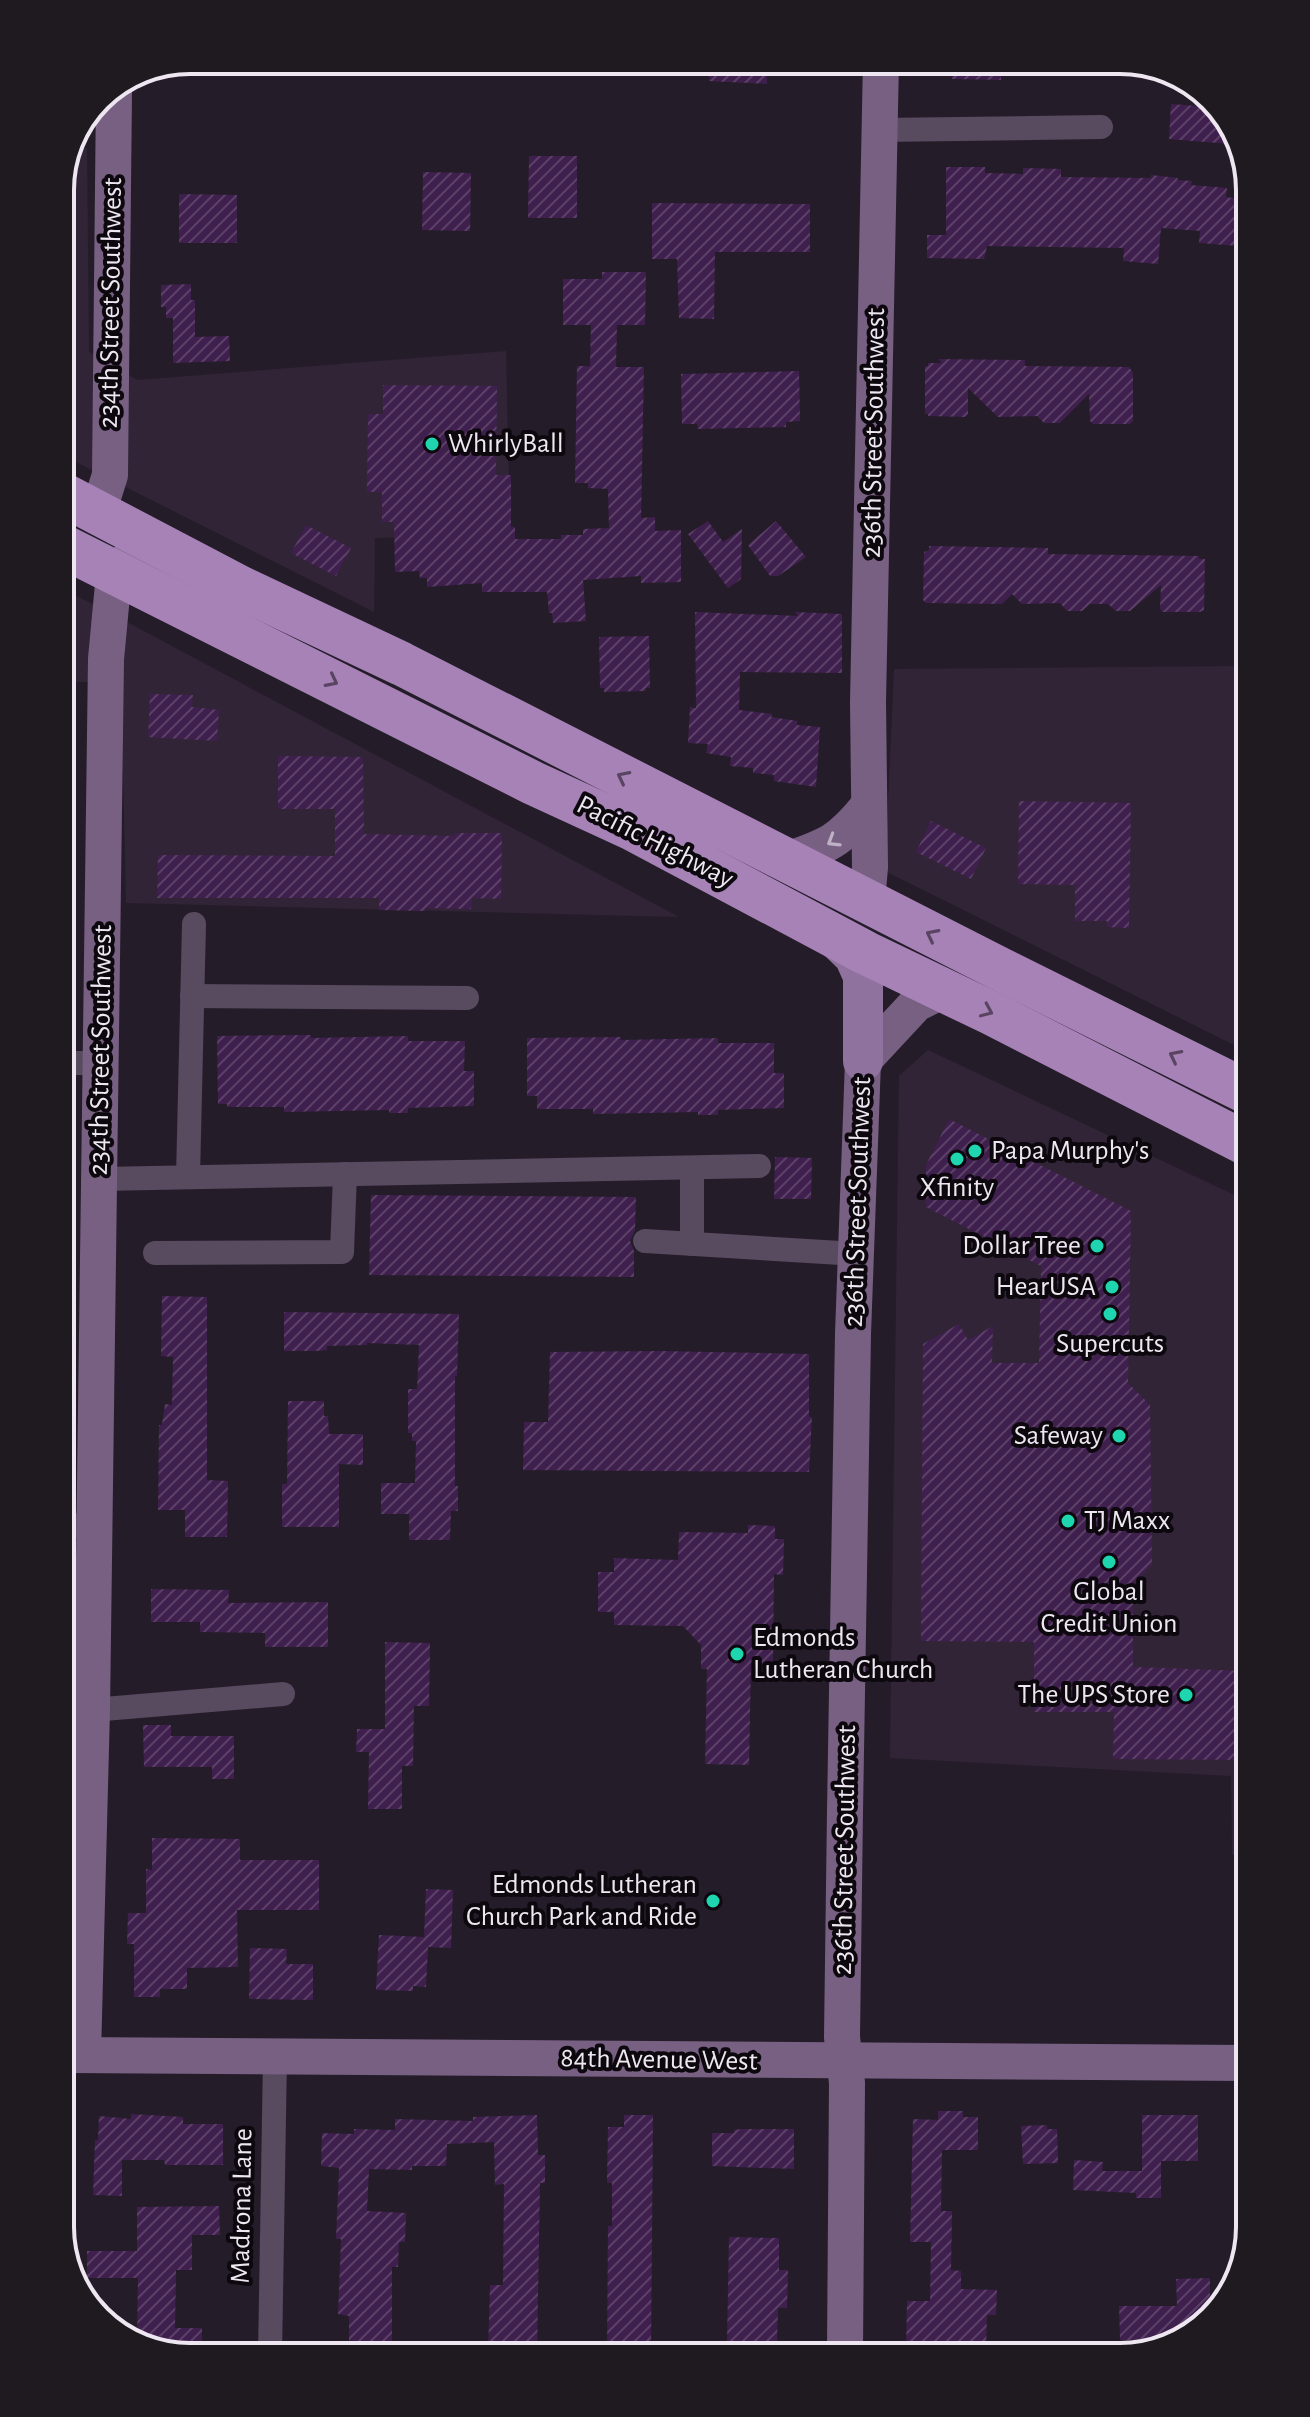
<svg xmlns="http://www.w3.org/2000/svg" width="1310" height="2417" font-family="'Alegreya Sans',sans-serif">
	<style>
		.built { fill: #312437 }
		.building { fill: url(#building-hatch) }
		.lines { fill: none; stroke-linecap: round; stroke-linejoin: round }
		.street { stroke: #584a5f; stroke-width: 24 }
		.secondary { stroke: #786083; stroke-width: 36 }
		.primary { stroke: #90729e; stroke-width: 40 }
		.highway { stroke: #a682b7; stroke-width: 44 }
		.oneway { stroke: #594562 }
		.oneway2 { stroke: #bfb1c5 }
		.poi-dot { fill: #1fd5b0; stroke: #0c080e; stroke-width: 3 }
		.labels { text-anchor: middle; dominant-baseline: central; stroke-width: 8; stroke-linejoin: round; paint-order: stroke }
		.street-label { font-size: 28px; fill: #eee7f1; stroke: #0c080e }
		.poi-label { font-size: 28px; fill: #eee7f1; stroke: #0c080e; text-anchor: end }
		.rim { fill: none; stroke: #eee7f1; stroke-width: 4 }
	</style>
	<defs>
		<pattern id="building-hatch" width="6" height="6" patternUnits="userSpaceOnUse" patternTransform="scale(2)"><rect width="6" height="6" fill="#3f1f4d"/><path d="M-1 1l2-2M0 6l6-6M5 7l2-2" fill="none" stroke="#5b4067"/></pattern>
	</defs>
	<rect width="100%" height="100%" fill="#251c2a"/>
	<g class="built">
		<path d="M76 148H87L89 352 137 380 506 351 510 535 375 538 374 612 62 455 60 182Z"/>
		<path d="M62 589 97 606 679 917 126 903 121 682H63Z"/>
		<path d="M1242 666 1244 1050 885 871 894 669Z"/>
		<path d="M928 1050 1245 1200 1248 1855H1232L1231 1776 890 1758 899 1076Z"/>
	</g>
	<g class="building">
		<path d="M710 60H767V84L709 81Z"/>
		<path d="M952 60H1002L1001 80 952 79Z"/>
		<path d="M1198 87 1231 129 1230 144 1169 139 1171 104 1197 106Z"/>
		<path d="M529 156H577V218H528Z"/>
		<path d="M946 167H985V173L1023 174V168L1061 169V177L1151 178V175L1178 178 1177 180 1192 181 1191 185 1227 188 1226 197 1240 199 1239 246 1199 243 1200 231 1161 228 1158 264 1123 261 1124 248 987 246 984 259 927 258V235H946Z"/>
		<path d="M423 172 471 173 470 231 422 230Z"/>
		<path d="M179 194 237 195V243H179Z"/>
		<path d="M652 203 810 204V252H715L714 319 679 318 677 259H652Z"/>
		<path d="M602 272H646L645 325H617L616 367H644L641 518 655 517V531L681 530V582L641 583V576L583 580 586 621 553 623 552 613H549L547 592H482V583L427 587V578H420L419 571 395 572 394 522H382V492H367L368 414H383V385L497 386 496 475H511V527H515V539H561V535H583V529L609 528 608 489 588 488V483H575L577 366H590L591 325H563V279H602Z"/>
		<path d="M191 284V300H195V337L229 336 230 361 173 363V318H166V307H161V285Z"/>
		<path d="M938 359 1025 360V366L1129 367 1133 373V421L1130 424H1093L1090 421 1089 394 1060 423H1044L1037 416 998 417 968 388V414L965 417 928 416V414H925V366H928V363H942Z"/>
		<path d="M799 371 800 421 786 422V427L698 429 697 424H682L681 374Z"/>
		<path d="M708 521 723 542 742 529 741 579 728 588 688 534Z"/>
		<path d="M776 521 806 557 778 576H770L748 545Z"/>
		<path d="M306 525 351 548 336 576 291 553Z"/>
		<path d="M929 546 1048 548V554L1199 556V559H1205L1204 610 1200 612H1163L1160 609 1161 585 1130 611H1116L1108 604H1090L1082 611H1067L1060 603 1022 604 1012 594 1002 604 926 603 923 600 924 552 929 550Z"/>
		<path d="M695 612 798 616 795 612 842 614V673L740 672 739 710 772 714 771 717 797 721V725L820 727 816 787 774 781V775L753 773V768L730 766 731 757 706 753 708 744 688 743 690 707 696 708Z"/>
		<path d="M649 636 650 688H646V691L604 692V688H600L599 637Z"/>
		<path d="M150 694 193 695 192 707 219 710 217 741 148 737Z"/>
		<path d="M278 756 363 757 364 834 455 836 454 833H502L501 899 472 898 471 909 425 908V911L379 910V898H157L158 855 335 856V809H278Z"/>
		<path d="M1019 801 1131 803 1129 928 1107 927V921H1075V885L1018 884Z"/>
		<path d="M931 821 986 848 971 879 916 852Z"/>
		<path d="M311 1035V1038L408 1036V1041H465L464 1071H474V1106L408 1108V1113H389V1110L284 1112V1107H227V1104H218L217 1036Z"/>
		<path d="M621 1037V1040L718 1038V1043H774V1073H784V1108L718 1110V1115H698V1112L593 1114V1109H537V1096H527V1038Z"/>
		<path d="M949 1119 1131 1211 1128 1383 1150 1405 1152 1565 1133 1584V1667L1247 1671 1248 1760 1113 1759 1114 1712H1034V1642L921 1641 923 1344 959 1324 968 1340 993 1326 992 1363H1039L1041 1266 926 1207V1165Z"/>
		<path d="M775 1157 812 1158 811 1199H774Z"/>
		<path d="M371 1195 636 1197 635 1230 630 1241 634 1251V1277L369 1275Z"/>
		<path d="M162 1296 207 1297V1480L228 1481 227 1537H185V1510H158L159 1425H162L165 1404 172 1405 173 1357 161 1356Z"/>
		<path d="M284 1312 459 1314 457 1376H455V1486H458V1511H451L450 1540H409V1514H381V1483H415L416 1441H412V1433H408V1389H417L419 1345 367 1343V1345L327 1346V1350L316 1351H284Z"/>
		<path d="M659 1351 809 1354V1417H812L809 1472 523 1470 524 1422H548L550 1352Z"/>
		<path d="M288 1401H324V1416H328L329 1434H363V1465L339 1464V1527H282V1484H287Z"/>
		<path d="M748 1525 775 1526V1539H784L783 1575 774 1574 773 1664 751 1663 749 1765 705 1764 707 1669H701V1645L683 1626 614 1625V1612H598V1572H614V1558L678 1560 679 1532 748 1533Z"/>
		<path d="M151 1589 229 1590 228 1603 328 1602V1647H265V1633L200 1632V1622H151Z"/>
		<path d="M385 1642 430 1643 429 1706H414L413 1766H402V1809H368L369 1752H356L357 1729H385Z"/>
		<path d="M143 1725H171V1736H234V1779H212V1767H144Z"/>
		<path d="M152 1838 240 1839V1860H319V1910H237L238 1967 187 1968V1989H160V1997H134V1944H127L128 1913H146V1869L152 1870Z"/>
		<path d="M426 1889 453 1890 451 1948 428 1947 426 1987 413 1986V1991L376 1990 379 1935 424 1937Z"/>
		<path d="M250 1948 287 1949 286 1964H313V2000L249 1999Z"/>
		<path d="M938 2111H963V2117H978V2150H942L941 2211H952L951 2270 961 2271V2289L997 2290 996 2315H987L986 2349 906 2350 907 2301H930L931 2242H910L913 2119 938 2120Z"/>
		<path d="M131 2114 183 2117V2124H223V2165H165L164 2160H122V2196L93 2195 95 2140H98L99 2116 131 2119Z"/>
		<path d="M537 2115 538 2155H545V2183H540L537 2353 488 2354 490 2285H503L504 2184 495 2185 494 2142 447 2144 446 2166H412V2170L369 2169 367 2211 406 2213 405 2242H399L398 2267H392V2355H349V2316L338 2314 341 2239H336L339 2168 321 2166 322 2133 354 2134V2129L395 2130V2119L473 2121V2117Z"/>
		<path d="M624 2115H653L651 2352 607 2353 608 2226H612V2183H607L608 2127H624Z"/>
		<path d="M1142 2115H1198V2161H1161V2198H1136V2193L1073 2190 1074 2160 1103 2162 1102 2171H1142Z"/>
		<path d="M1047 2125V2129H1057L1058 2163 1023 2164 1021 2126Z"/>
		<path d="M741 2129H794V2169L712 2166V2133H734V2130Z"/>
		<path d="M219 2206 220 2235H192V2270H176L175 2328H202V2356H180L137 2341 138 2278H87V2251H137V2207Z"/>
		<path d="M729 2237 779 2238V2270H788L787 2308H778L777 2342H727Z"/>
		<path d="M1210 2278V2314L1179 2340H1120L1119 2306H1177L1176 2279Z"/>
	</g>
	<g class="lines">
		<g class="street">
			<path d="M880 130 1101 127"/>
			<path d="M192 996 467 998"/>
			<path d="M64 1063H101"/>
			<path d="M692 1169V1244"/>
			<path d="M188 1177 194 924"/>
			<path d="M100 1179 759 1166"/>
			<path d="M645 1241 857 1254"/>
			<path d="M155 1253 342 1252 345 1174"/>
			<path d="M67 1525 94 1526"/>
			<path d="M92 1710 283 1694"/>
			<path d="M270 2356 275 2057"/>
		</g>
		<g class="secondary">
			<path d="M98 513 110 475 114 92"/>
			<path d="M786 860C828 846 840 841 868 806"/>
			<path d="M867 902 870 867 868 702 881 60"/>
			<path d="M69 2055 1249 2063"/>
			<path d="M83 2055 92 1710 106 659 114 574"/>
			<path d="M845 2350 847 2083 842 2037 845 1811 853 1334 863 1061 916 1004 942 991"/>
		</g>
		<g class="primary">
			<path d="M114 574 134 557 195 586"/>
			<path d="M830 933 854 956 863 976V1061"/>
		</g>
		<g class="highway">
			<path d="M62 494 241 588 402 664 998 968 1245 1091"/>
			<path d="M62 546 533 783 633 829 866 953 991 1013 1245 1143"/>
		</g>
	</g>
	<defs><path id="oneway-chevron" d="M-2-3.5L2.5 0L-2 3.5" fill="none" stroke-width="1.6" stroke-linecap="round" stroke-linejoin="round" transform="scale(2)"/></defs>
	<g class="oneway">
		<use href="#oneway-chevron" transform="translate(332 681) rotate(27)"/>
		<use href="#oneway-chevron" transform="translate(623 777) rotate(-153)"/>
		<use href="#oneway-chevron" transform="translate(932 935) rotate(-153)"/>
		<use href="#oneway-chevron" transform="translate(987 1011) rotate(24)"/>
		<use href="#oneway-chevron" transform="translate(1175 1056) rotate(-153)"/>
	</g>
	<use class="oneway2" href="#oneway-chevron" transform="translate(833 841) rotate(148)"/>
	<g class="poi-dot">
		<circle cx="432" cy="444" r="8"/>
		<circle cx="975" cy="1151" r="8"/>
		<circle cx="957" cy="1159" r="8"/>
		<circle cx="1097" cy="1246" r="8"/>
		<circle cx="1112" cy="1287" r="8"/>
		<circle cx="1110" cy="1314" r="8"/>
		<circle cx="1119" cy="1436" r="8"/>
		<circle cx="1068" cy="1521" r="8"/>
		<circle cx="1109" cy="1562" r="8"/>
		<circle cx="737" cy="1654" r="8"/>
		<circle cx="1186" cy="1695" r="8"/>
		<circle cx="713" cy="1901" r="8"/>
	</g>
	<g class="labels">
		<g class="street-label">
			<text transform="translate(111 303) rotate(-89)">234th Street Southwest</text>
			<text transform="translate(874 433) rotate(-89)">236th Street Southwest</text>
			<text transform="translate(655 842) rotate(27)">Pacific Highway</text>
			<text transform="translate(101 1050) rotate(-89)">234th Street Southwest</text>
			<text transform="translate(858 1202) rotate(-88)">236th Street Southwest</text>
			<text transform="translate(845 1850) rotate(-89)">236th Street Southwest</text>
			<text transform="translate(659 2060) rotate(1)">84th Avenue West</text>
			<text transform="translate(242 2206) rotate(-89)">Madrona Lane</text>
		</g>
		<g class="poi-label">
			<text x="448" y="444" text-anchor="start">WhirlyBall</text>
			<text x="991" y="1151" text-anchor="start">Papa Murphy's</text>
			<text x="957" y="1188" text-anchor="middle">Xfinity</text>
			<text x="1081" y="1246">Dollar Tree</text>
			<text x="1096" y="1287">HearUSA</text>
			<text x="1110" y="1344" text-anchor="middle">Supercuts</text>
			<text x="1103" y="1436">Safeway</text>
			<text x="1084" y="1521" text-anchor="start">TJ Maxx</text>
			<text x="1109" y="1592" text-anchor="middle">Global<tspan x="1109" dy="32">Credit Union</tspan></text>
			<text x="753" y="1638" text-anchor="start">Edmonds<tspan x="753" dy="32">Lutheran Church</tspan></text>
			<text x="1170" y="1695">The UPS Store</text>
			<text x="697" y="1885">Edmonds Lutheran<tspan x="697" dy="32">Church Park and Ride</tspan></text>
		</g>
	</g>
	<path d="M0 0H1310V2417H0ZM190 74H1120A116 116 0 0 1 1236 190V2227A116 116 0 0 1 1120 2343H190A116 116 0 0 1 74 2227V190A116 116 0 0 1 190 74Z" fill="#1e1a20" fill-rule="evenodd"/>
	<path class="rim" d="M190 74H1120A116 116 0 0 1 1236 190V2227A116 116 0 0 1 1120 2343H190A116 116 0 0 1 74 2227V190A116 116 0 0 1 190 74Z"/>
</svg>
